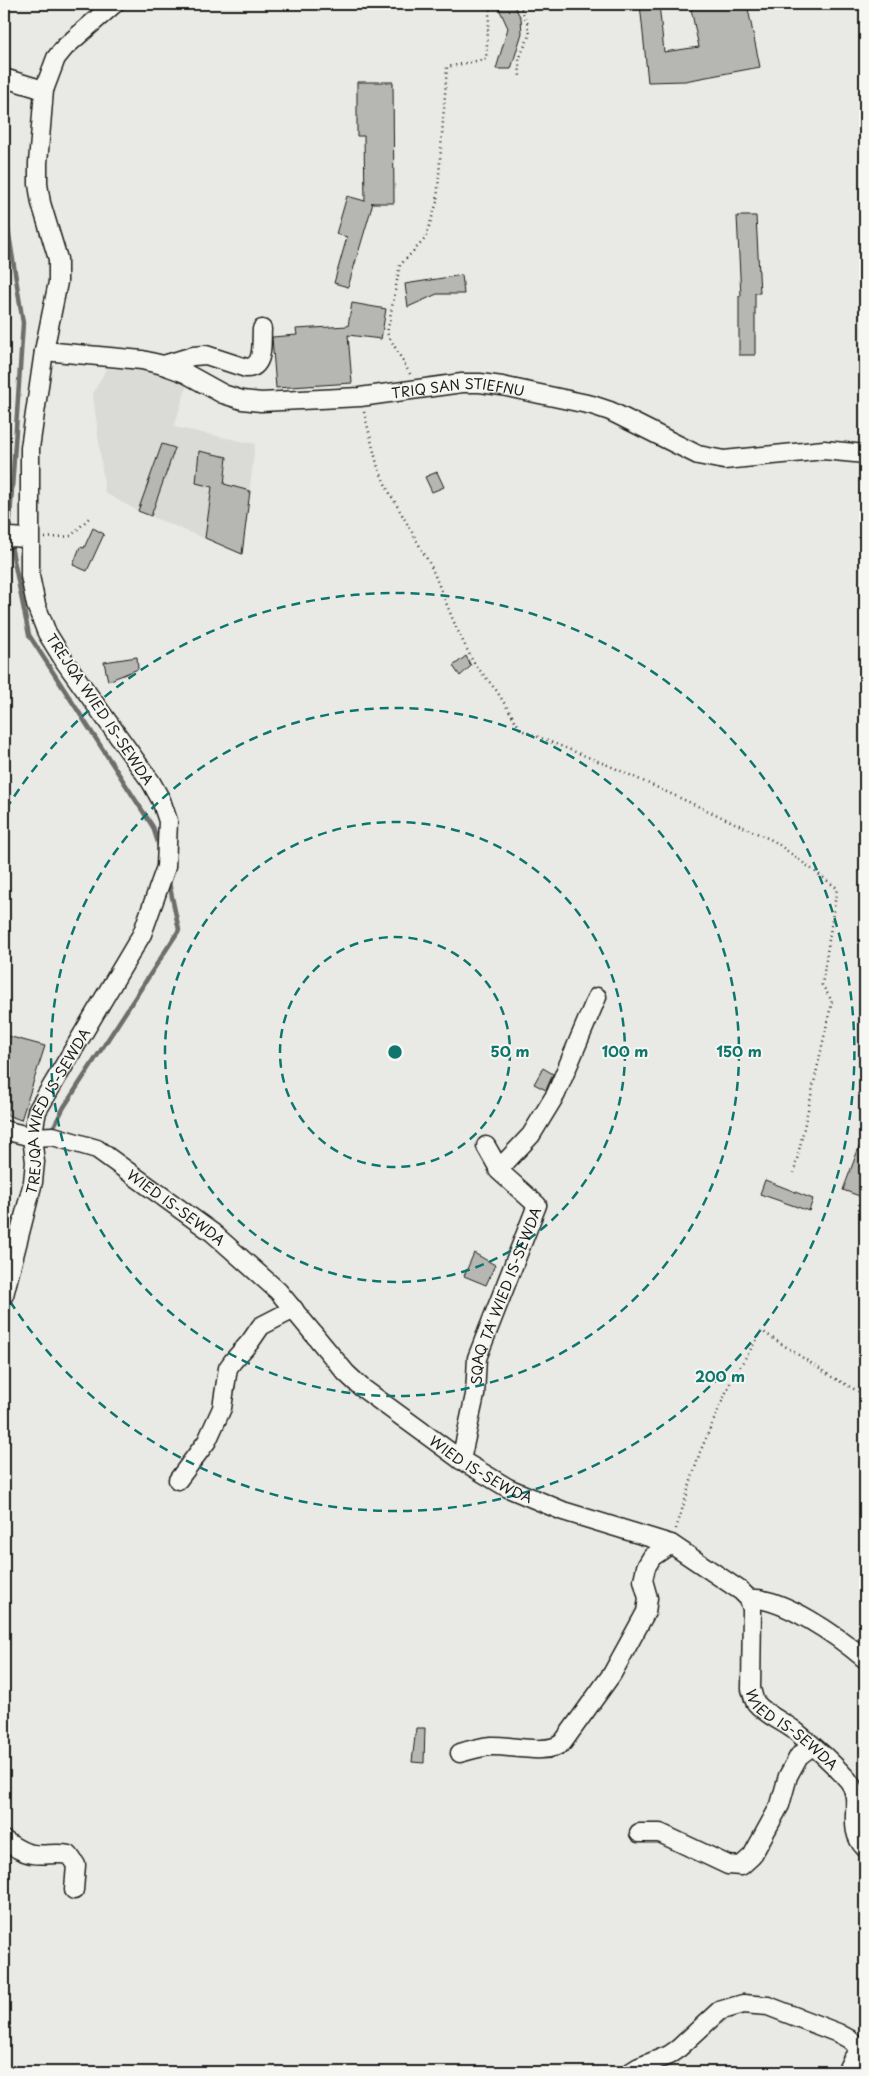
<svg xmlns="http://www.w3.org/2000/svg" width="869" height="2076" font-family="'Playpen Sans',sans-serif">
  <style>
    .built { fill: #dadad6 }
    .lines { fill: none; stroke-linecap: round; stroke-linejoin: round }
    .stream { stroke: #6d6d6c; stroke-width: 4.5 }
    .building { fill: #b6b6b3; stroke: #1c1c1c }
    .minor-casing { stroke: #1c1c1c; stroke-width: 21 }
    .path { stroke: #1c1c1c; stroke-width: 2.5; stroke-dasharray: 1 4; stroke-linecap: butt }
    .minor { stroke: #f6f6f2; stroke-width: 18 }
    .ring { fill: none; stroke: #0f766e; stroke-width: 2.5; stroke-dasharray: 9 6 }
    .labels { text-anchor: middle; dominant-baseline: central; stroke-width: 4; stroke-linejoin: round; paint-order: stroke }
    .street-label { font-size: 14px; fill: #1c1c1c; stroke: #f6f6f2 }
    .centre { fill: #0f766e; stroke: #f6f6f2; stroke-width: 2.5 }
    .ring-label { font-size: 15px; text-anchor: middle; font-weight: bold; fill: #0f766e; stroke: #f6f6f2; stroke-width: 4; stroke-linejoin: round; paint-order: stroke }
  </style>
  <rect width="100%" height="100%" fill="#e9e9e5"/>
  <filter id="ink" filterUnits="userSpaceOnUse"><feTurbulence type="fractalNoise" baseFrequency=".02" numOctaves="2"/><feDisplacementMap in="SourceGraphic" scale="10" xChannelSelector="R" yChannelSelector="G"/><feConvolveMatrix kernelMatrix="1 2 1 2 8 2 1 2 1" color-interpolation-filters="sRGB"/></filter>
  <g filter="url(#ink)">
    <path class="built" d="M 106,369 L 143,369 L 188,382 L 174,427 L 255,444 L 242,554 L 138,511 L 105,493 L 93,394 Z"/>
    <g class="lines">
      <g class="stream">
        <path d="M 4,203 L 23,323 L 9,534"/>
        <path d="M 10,541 L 29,635 L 153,827 L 160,849"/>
        <path d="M 51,1132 L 64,1107 L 179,930 L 168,878"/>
        <path d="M 4,1257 L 10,1239"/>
      </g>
    </g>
    <g class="building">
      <path d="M 497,4 L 513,4 L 521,18 L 522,33 L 511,69 L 496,69 L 508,28 Z"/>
      <path d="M 640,4 L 659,4 L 664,52 L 699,47 L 690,4 L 747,4 L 760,67 L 685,81 L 648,82 Z"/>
      <path d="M 357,82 L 393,82 L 394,203 L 371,203 L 373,203 L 348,287 L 334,283 L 347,237 L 336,234 L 347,196 L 365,201 L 364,136 L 357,136 Z"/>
      <path d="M 737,216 L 756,216 L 760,293 L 755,293 L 755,355 L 739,355 L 739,296 L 741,296 Z"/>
      <path d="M 462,275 L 464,294 L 437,294 L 408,307 L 405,284 Z"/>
      <path d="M 352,303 L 386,309 L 381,339 L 348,335 L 352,383 L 276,388 L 272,337 L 297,335 L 296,329 L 348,326 Z"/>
      <path d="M 162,444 L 175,448 L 151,516 L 138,511 Z"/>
      <path d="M 199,451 L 227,457 L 224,484 L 250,491 L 242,554 L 205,538 L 212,487 L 196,483 Z"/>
      <path d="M 437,472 L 444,487 L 432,492 L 425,477 Z"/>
      <path d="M 93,528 L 104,534 L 87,571 L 73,565 L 80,547 L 84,548 Z"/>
      <path d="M 466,656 L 471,666 L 460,676 L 453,666 Z"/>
      <path d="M 137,657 L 138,669 L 108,681 L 104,662 Z"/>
      <path d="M 4,1035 L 45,1046 L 21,1120 L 4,1114 Z"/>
      <path d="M 543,1068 L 553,1074 L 546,1090 L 534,1084 Z"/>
      <path d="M 864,1134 L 865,1134 L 865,1198 L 843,1190 Z"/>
      <path d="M 765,1180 L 813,1199 L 809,1211 L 760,1194 Z"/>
      <path d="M 474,1253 L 495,1265 L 486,1285 L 464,1276 Z"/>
      <path d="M 416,1728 L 425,1728 L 424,1763 L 412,1762 Z"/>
    </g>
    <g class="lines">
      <defs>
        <g id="minor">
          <path d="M 4,78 L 44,90"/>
          <path id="s1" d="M 44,351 L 142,360 L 163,365 L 185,373 L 223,394 L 242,400 L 261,402 L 360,397 L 462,383 L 480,383 L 502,386 L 592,405 L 610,411 L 698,455 L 724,460 L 824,450 L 865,454"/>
          <path d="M 163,365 L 193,356 L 206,355 L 246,368 C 265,368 261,343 262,329"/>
          <path d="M 4,540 L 9,537 L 29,538"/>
          <path id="s2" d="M 4,1130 L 32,1137 L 53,1136 L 97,1149 L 213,1233 L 278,1291 L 346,1373 L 361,1387 L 461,1460 L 508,1488 L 563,1511 L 671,1544 L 741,1591 L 749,1599 L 752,1609 L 751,1689 C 753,1694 753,1699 756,1703 C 766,1715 782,1721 794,1730 C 813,1745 832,1762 848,1780 C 865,1800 844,1827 865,1848"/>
          <path d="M 486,1146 L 499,1169"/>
          <path id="s3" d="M 4,1295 L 33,1182 L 35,1162 L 32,1137 L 37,1111 L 142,934 L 166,867 L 168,821 L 161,800 L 151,782 L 65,662 L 47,633 L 36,605 L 30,576 L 30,448 L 44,351 L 58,282 L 58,259 L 41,203 L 38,184 L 38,163 L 44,90 L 56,58 L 65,47 L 114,4"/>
          <path id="s4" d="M 461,1460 L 475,1395 L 477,1358 L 537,1205 L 498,1170 L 531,1135 L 556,1094 L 597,997"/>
          <path d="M 178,1480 L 207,1441 L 222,1408 L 228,1368 L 233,1361 L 250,1342 L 261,1326 L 294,1309"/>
          <path d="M 749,1599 C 782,1596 840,1638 865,1659"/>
          <path d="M 460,1753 C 470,1750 480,1747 491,1746 C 510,1745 549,1756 563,1742 L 612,1674 L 646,1612 L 648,1598 L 643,1580 L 646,1567 L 652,1557 L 671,1544"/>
          <path d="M 639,1833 L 660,1833 L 728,1865 L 741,1866 L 752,1856 L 780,1805 L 788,1776 L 799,1756 L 812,1746"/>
          <path d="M 4,1840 C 13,1846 22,1853 33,1854 C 45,1856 56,1852 69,1855 L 76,1865 L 74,1890"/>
          <path d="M 631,2072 L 639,2067 L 669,2055 L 679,2048 L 719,2011 L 743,2004 L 768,2006 L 838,2033 L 849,2039 L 865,2053"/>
          <path d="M 846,2072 L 852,2060 L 860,2049"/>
        </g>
      </defs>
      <use href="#minor" class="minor-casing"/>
      <g class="path">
        <path d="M 519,4 L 527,22 L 530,34 L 519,59 L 520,78"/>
        <path d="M 410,374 L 387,333 L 400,265 L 425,239 L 437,202 L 447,67 L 486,59 L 490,4"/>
        <path d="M 364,412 L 378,468 L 387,488 L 431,566 L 456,627 L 473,662 L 496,690 L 521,730 L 610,766 L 774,841 L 837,888 L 822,985 L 832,1001 L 794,1173"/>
        <path d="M 45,538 L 71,536 L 89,518"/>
        <path d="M 676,1529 L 700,1452 L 731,1381 L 762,1331 L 832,1377 L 865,1395"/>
      </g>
      <use href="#minor" class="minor"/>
    </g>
  </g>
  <g class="ring">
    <circle cx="395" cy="1052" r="115"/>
    <circle cx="395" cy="1052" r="230"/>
    <circle cx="395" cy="1052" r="344"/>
    <path d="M6 809A459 459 0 1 1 6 1295"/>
  </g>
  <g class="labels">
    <g class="street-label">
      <text stroke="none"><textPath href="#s1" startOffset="424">TRIQ SAN STIEFNU</textPath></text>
      <text transform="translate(100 709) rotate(56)">TREJQA WIED IS-SEWDA</text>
      <text stroke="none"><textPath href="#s3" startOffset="194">TREJQA WIED IS-SEWDA</textPath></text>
      <text stroke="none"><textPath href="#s2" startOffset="194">WIED IS-SEWDA</textPath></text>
      <text stroke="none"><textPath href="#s4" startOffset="171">SQAQ TA' WIED IS-SEWDA</textPath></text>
      <text stroke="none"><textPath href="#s2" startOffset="599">WIED IS-SEWDA</textPath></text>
      <text stroke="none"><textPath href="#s2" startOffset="1049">WIED IS-SEWDA</textPath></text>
    </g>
  </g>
  <circle cx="395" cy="1052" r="8" class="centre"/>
  <g class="ring-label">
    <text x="510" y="1057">50 m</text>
    <text x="625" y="1057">100 m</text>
    <text x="739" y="1057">150 m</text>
    <text x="720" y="1382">200 m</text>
  </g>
  <rect width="869" height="2076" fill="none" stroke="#f6f6f2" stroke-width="20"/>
  <rect x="10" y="10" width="849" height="2056" fill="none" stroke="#1c1c1c" stroke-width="2" filter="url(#ink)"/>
</svg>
